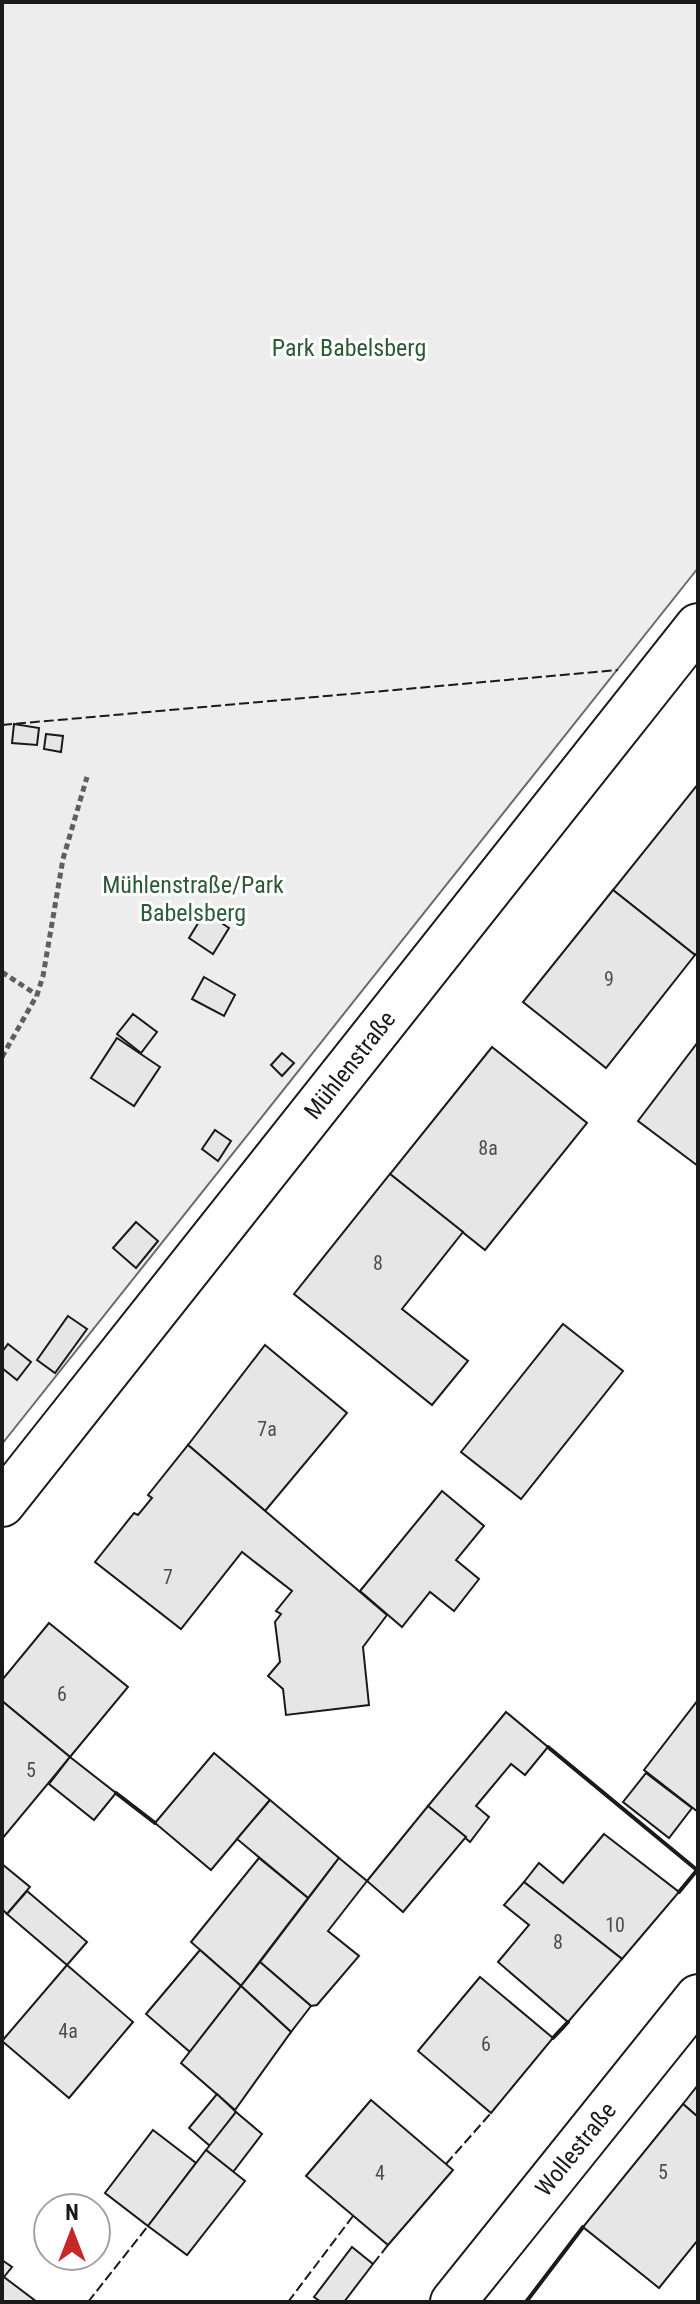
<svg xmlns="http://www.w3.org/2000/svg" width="700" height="2304" font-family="'Roboto Condensed',sans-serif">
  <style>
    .built { fill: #ededed; stroke: #6a6a6a; stroke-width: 2 }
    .building { fill: #e6e6e6; stroke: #1a1a1a; stroke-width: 2 }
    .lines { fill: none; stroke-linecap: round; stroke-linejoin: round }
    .minor-casing { stroke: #1a1a1a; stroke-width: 48 }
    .path { stroke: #5f5f5f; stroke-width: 5; stroke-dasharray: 6 4; stroke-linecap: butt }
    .minor { stroke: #fff; stroke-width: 44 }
    .fence { stroke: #1a1a1a; stroke-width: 2; stroke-dasharray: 10 4; stroke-linecap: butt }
    .wall { stroke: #1a1a1a; stroke-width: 4 }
    .labels { text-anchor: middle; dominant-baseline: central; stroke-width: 6; stroke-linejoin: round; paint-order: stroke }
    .number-label { font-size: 20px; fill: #4d4d4d }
    .park-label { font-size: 24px; fill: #2b5a34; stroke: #fff }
    .street-label { font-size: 24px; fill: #1a1a1a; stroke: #fff }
  </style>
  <rect width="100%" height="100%" fill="#fff"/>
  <path class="built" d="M 2,2 L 698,2 L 698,568 L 2,1444 Z"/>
  <g class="building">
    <path d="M 14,724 L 39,728 L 37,745 L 12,743 Z"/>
    <path d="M 46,734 L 63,736 L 61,752 L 44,749 Z"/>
    <path d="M 698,784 L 698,952 L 695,955 L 613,890 Z"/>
    <path d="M 613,890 L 695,955 L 606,1068 L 523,1002 Z"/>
    <path d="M 205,912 L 229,928 L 213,954 L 189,938 Z"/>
    <path d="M 204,977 L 235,995 L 224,1016 L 192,999 Z"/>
    <path d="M 133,1014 L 157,1032 L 141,1053 L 117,1034 Z"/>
    <path d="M 117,1038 L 160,1067 L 134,1106 L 91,1078 Z"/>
    <path d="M 698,1042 L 698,1166 L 638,1121 Z"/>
    <path d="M 492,1047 L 587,1123 L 485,1250 L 390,1174 Z"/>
    <path d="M 282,1053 L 294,1063 L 282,1076 L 271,1065 Z"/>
    <path d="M 215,1130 L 231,1141 L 218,1161 L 202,1149 Z"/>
    <path d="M 390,1174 L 463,1232 L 402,1309 L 468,1361 L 432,1405 L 294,1294 Z"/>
    <path d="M 136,1222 L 158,1241 L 136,1268 L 113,1248 Z"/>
    <path d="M 68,1316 L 87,1329 L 55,1373 L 37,1360 Z"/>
    <path d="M 563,1324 L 623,1371 L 521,1499 L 461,1452 Z"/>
    <path d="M 8,1344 L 31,1362 L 17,1380 L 2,1368 L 2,1352 Z"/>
    <path d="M 265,1345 L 347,1413 L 265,1511 L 188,1445 Z"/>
    <path d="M 188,1445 L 387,1615 L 363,1647 L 369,1705 L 286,1715 L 283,1689 L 268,1676 L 280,1662 L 275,1622 L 281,1614 L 276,1611 L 292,1591 L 242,1552 L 181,1629 L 95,1562 L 134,1513 L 138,1515 L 152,1498 L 148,1495 Z"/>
    <path d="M 442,1491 L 484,1526 L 456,1560 L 479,1579 L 454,1611 L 430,1592 L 402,1627 L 360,1591 Z"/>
    <path d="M 49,1623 L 128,1687 L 70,1757 L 2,1701 L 2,1680 Z"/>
    <path d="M 698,1700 L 698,1812 L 644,1770 Z"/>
    <path d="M 2,1701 L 70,1757 L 2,1839 Z"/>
    <path d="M 506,1712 L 548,1747 L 525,1775 L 511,1764 L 476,1806 L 489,1817 L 470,1842 L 428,1806 Z"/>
    <path d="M 214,1753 L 270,1800 L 211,1870 L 155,1823 Z"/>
    <path d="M 70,1757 L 116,1793 L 94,1820 L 49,1784 Z"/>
    <path d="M 646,1773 L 692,1808 L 669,1838 L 623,1802 Z"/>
    <path d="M 270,1800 L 339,1858 L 308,1898 L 237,1839 Z"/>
    <path d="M 428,1806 L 466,1837 L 403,1912 L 367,1881 Z"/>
    <path d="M 604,1834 L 679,1892 L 622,1959 L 524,1882 L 539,1863 L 563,1883 Z"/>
    <path d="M 259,1858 L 308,1898 L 241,1986 L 191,1942 Z"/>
    <path d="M 339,1858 L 367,1881 L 328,1931 L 359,1956 L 317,2005 L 311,2006 L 260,1962 Z"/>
    <path d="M 2,1864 L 30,1887 L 7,1914 L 2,1909 Z"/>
    <path d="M 524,1882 L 622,1959 L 568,2022 L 498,1962 L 529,1925 L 504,1905 Z"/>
    <path d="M 27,1891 L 87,1942 L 67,1965 L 7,1914 Z"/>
    <path d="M 200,1950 L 241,1986 L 190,2052 L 146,2014 Z"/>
    <path d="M 260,1962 L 311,2006 L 291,2032 L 241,1986 Z"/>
    <path d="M 67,1965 L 133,2022 L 69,2098 L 2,2041 Z"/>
    <path d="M 480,1977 L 553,2038 L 491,2113 L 418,2051 Z"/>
    <path d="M 241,1986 L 291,2032 L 235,2110 L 181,2063 Z"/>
    <path d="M 698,2085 L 698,2117 L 683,2104 Z"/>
    <path d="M 217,2094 L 236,2112 L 210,2146 L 189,2128 Z"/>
    <path d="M 371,2100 L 453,2170 L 388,2245 L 306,2176 Z"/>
    <path d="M 683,2104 L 698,2117 L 698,2240 L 659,2288 L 583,2227 Z"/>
    <path d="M 236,2112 L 262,2134 L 233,2172 L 206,2150 Z"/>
    <path d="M 153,2130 L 196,2163 L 148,2226 L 105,2193 Z"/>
    <path d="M 206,2150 L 245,2181 L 187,2255 L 148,2226 Z"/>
    <path d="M 352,2247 L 373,2264 L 344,2302 L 321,2302 L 314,2297 Z"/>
    <path d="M 2,2260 L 12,2267 L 4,2277 L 37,2302 L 2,2302 Z"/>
  </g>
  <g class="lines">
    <defs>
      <g id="minor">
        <path id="s1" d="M 2,1504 L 698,626"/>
        <path id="s2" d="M 453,2302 L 698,1997"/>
      </g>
    </defs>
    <use href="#minor" class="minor-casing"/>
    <g class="path">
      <path d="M 2,972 L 37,995"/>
      <path d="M 2,1057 L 37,995 L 43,976 L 63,859 L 87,777"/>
    </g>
    <use href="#minor" class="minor"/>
    <g class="fence">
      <path d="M 2,725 L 618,670"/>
      <path d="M 446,2164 L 491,2113"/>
      <path d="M 373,2264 L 388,2245"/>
      <path d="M 88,2302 L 148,2226"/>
      <path d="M 288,2302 L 353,2216"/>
    </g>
    <g class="wall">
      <path d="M 548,1747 L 697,1870"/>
      <path d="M 116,1793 L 155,1823"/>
      <path d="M 679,1892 L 698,1869"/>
      <path d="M 553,2038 L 568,2022"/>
      <path d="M 526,2302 L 583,2227"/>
    </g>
  </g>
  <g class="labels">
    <g class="number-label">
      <text x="609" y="979">9</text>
      <text x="488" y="1148">8a</text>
      <text x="378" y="1263">8</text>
      <text x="267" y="1429">7a</text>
      <text x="168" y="1577">7</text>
      <text x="62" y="1694">6</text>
      <text x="31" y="1770">5</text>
      <text x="615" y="1925">10</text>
      <text x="558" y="1942">8</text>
      <text x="68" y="2031">4a</text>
      <text x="486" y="2044">6</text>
      <text x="663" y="2172">5</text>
      <text x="380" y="2173">4</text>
    </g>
    <g class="park-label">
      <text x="349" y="348">Park Babelsberg</text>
      <text x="193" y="885">Mühlenstraße/Park<tspan x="193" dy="28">Babelsberg</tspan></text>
    </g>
    <g class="street-label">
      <text stroke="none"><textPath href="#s1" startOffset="560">Mühlenstraße</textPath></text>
      <text stroke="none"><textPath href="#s2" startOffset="196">Wollestraße</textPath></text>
    </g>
  </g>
  <rect width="700" height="2304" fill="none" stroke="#1a1a1a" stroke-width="8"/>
  <g transform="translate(72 2232)"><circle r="38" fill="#ffffff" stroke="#a3a3a3" stroke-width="2"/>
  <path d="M0-6L14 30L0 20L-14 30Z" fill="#c62828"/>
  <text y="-12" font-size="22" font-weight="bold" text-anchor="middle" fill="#1a1a1a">N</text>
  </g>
</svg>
